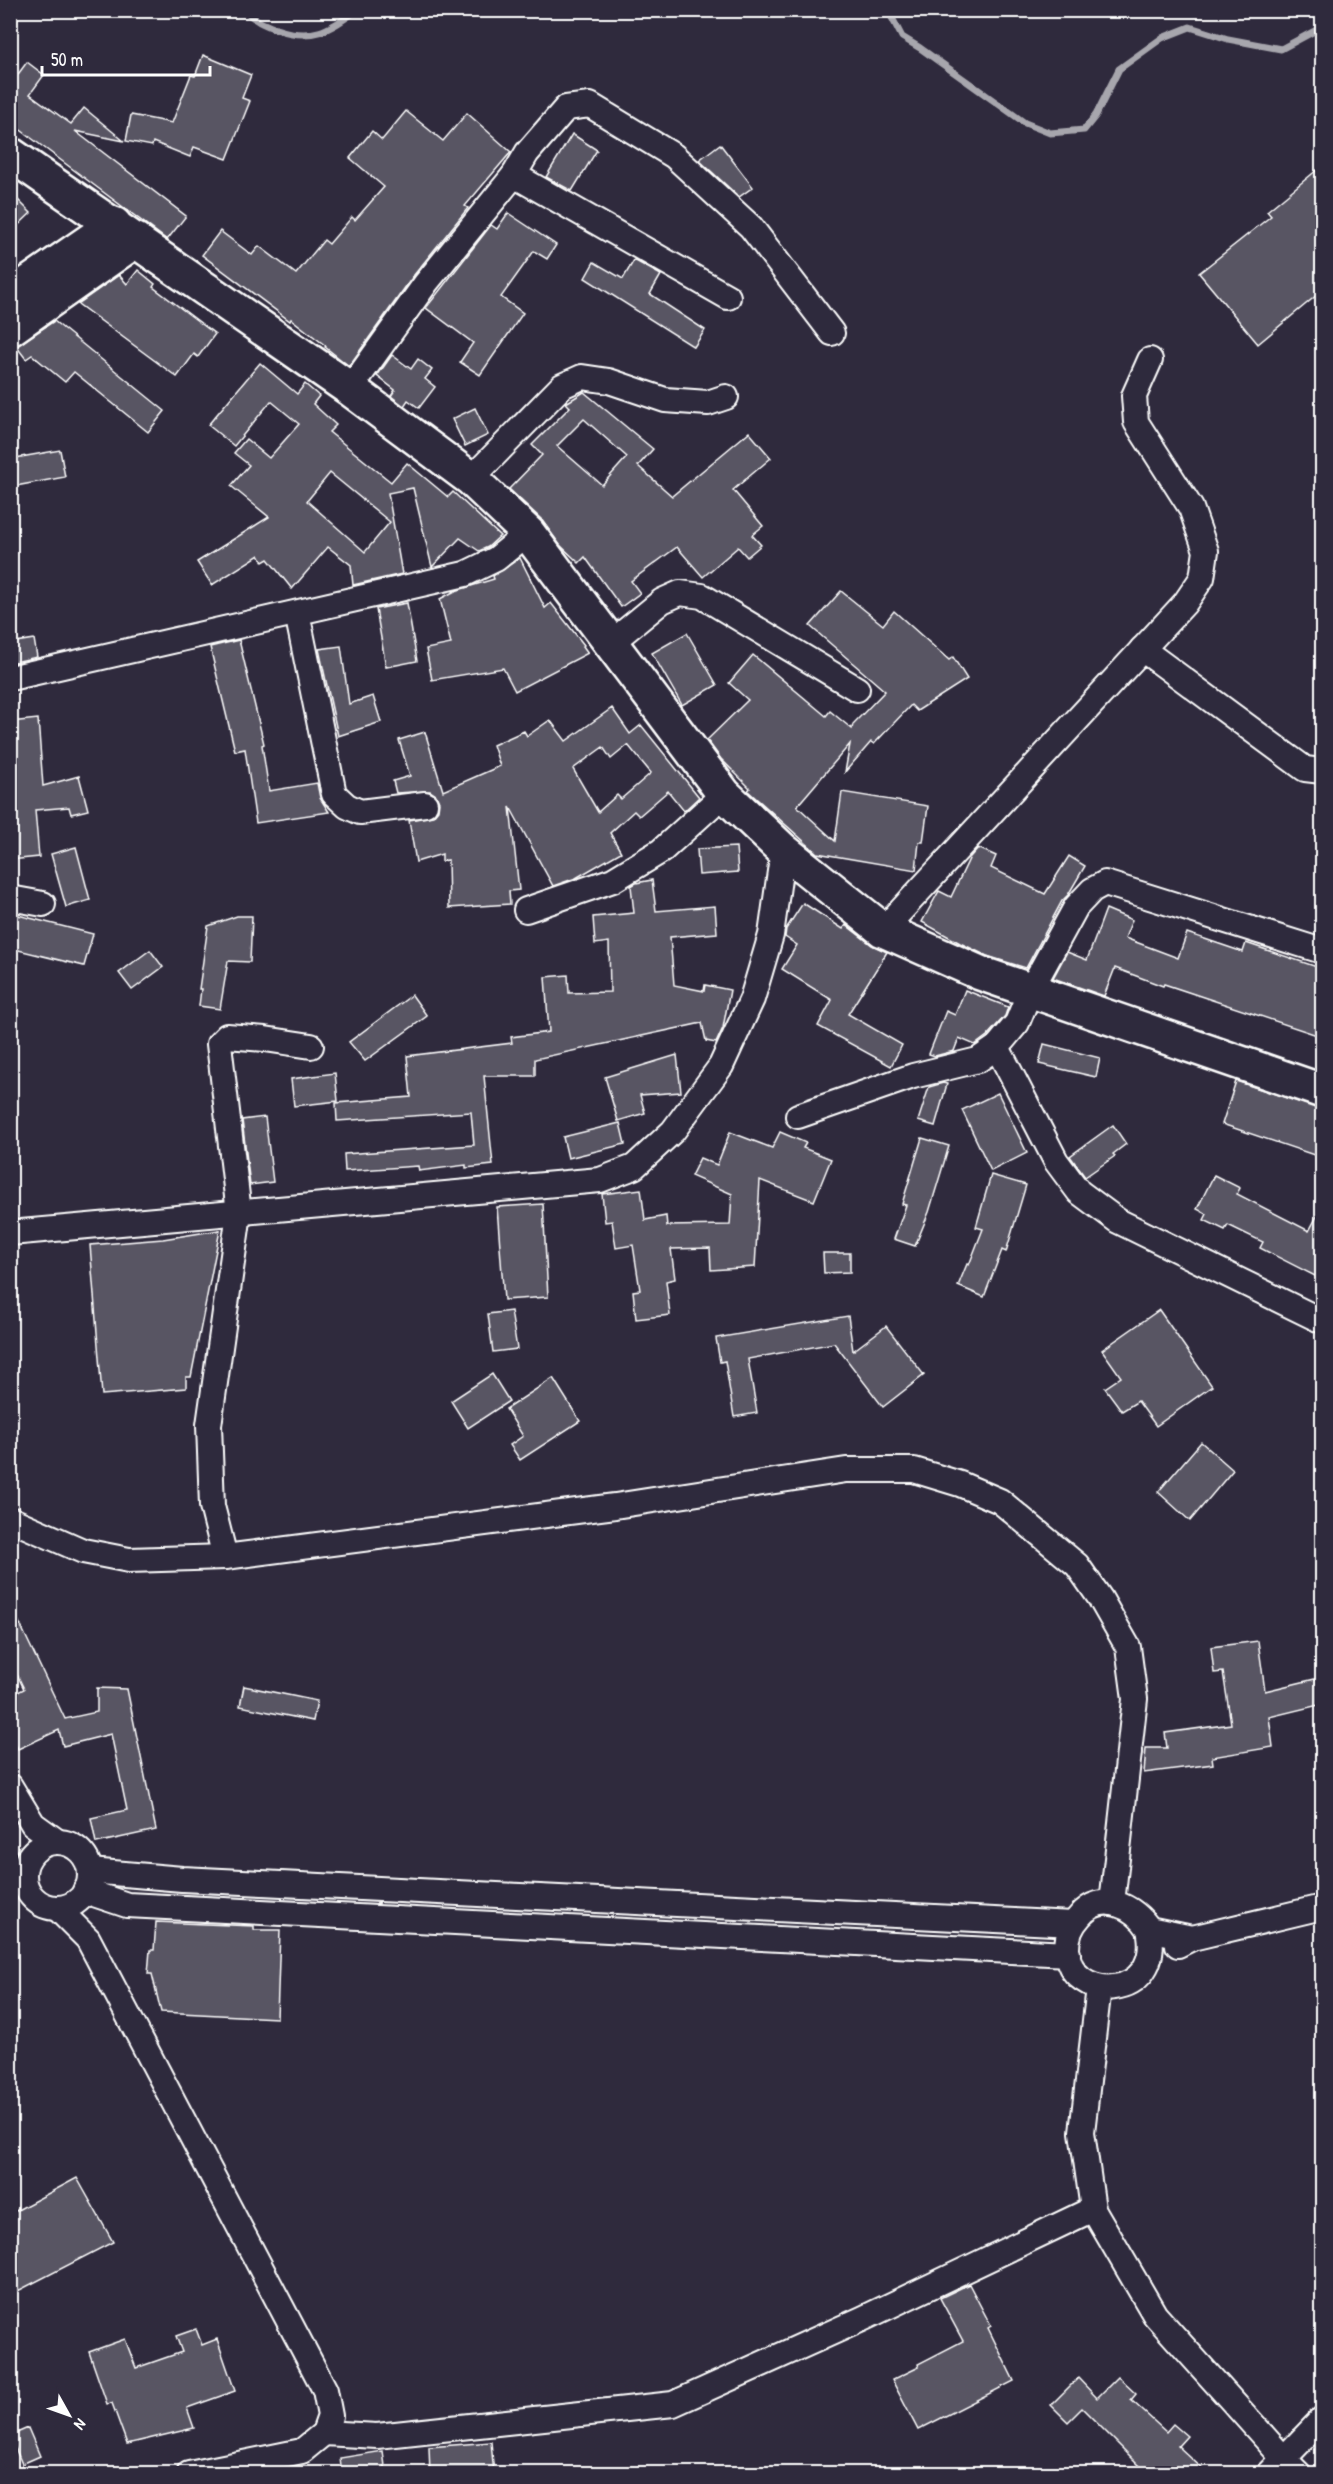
<svg xmlns="http://www.w3.org/2000/svg" width="1333" height="2484" font-family="'Patrick Hand',sans-serif">
  <style>
    .lines { fill: none; stroke-linecap: round; stroke-linejoin: round }
    .stream { stroke: #a7a6ad; stroke-width: 7 }
    .building { fill: #595564; stroke: #fff; stroke-width: 1.5; fill-rule: evenodd }
    .street-casing { stroke: #fff; stroke-width: 28 }
    .secondary-casing { stroke: #fff; stroke-width: 38 }
    .street { stroke: #2f2a3d; stroke-width: 24 }
    .secondary { stroke: #2f2a3d; stroke-width: 33 }
  </style>
  <rect width="100%" height="100%" fill="#2f2a3d"/>
  <filter id="ink" filterUnits="userSpaceOnUse"><feTurbulence type="fractalNoise" baseFrequency=".0167" numOctaves="2"/><feDisplacementMap in="SourceGraphic" scale="12" xChannelSelector="R" yChannelSelector="G"/><feConvolveMatrix kernelMatrix="1 2 1 2 8 2 1 2 1" color-interpolation-filters="sRGB"/></filter>
  <g filter="url(#ink)">
    <g class="lines">
      <g class="stream">
        <path d="M 245,10 C 255,21 263,24 276,29 C 312,41 328,31 357,10"/>
        <path d="M 888,10 L 902,37 L 920,48 L 1025,123 L 1050,133 L 1084,130 L 1096,115 L 1119,69 L 1162,38 L 1190,27 L 1228,39 L 1281,49 L 1322,27"/>
      </g>
    </g>
    <g class="building">
      <path d="M 203,55 L 251,75 L 242,98 L 250,101 L 227,159 L 194,147 L 190,157 L 153,142 L 152,146 L 126,141 L 131,115 L 172,123 L 191,75 L 195,76 Z"/>
      <path d="M 27,62 L 44,75 L 30,94 L 71,124 L 84,108 L 124,141 L 75,131 L 186,216 L 167,240 L 10,122 L 10,80 L 13,81 Z"/>
      <path d="M 406,111 L 443,141 L 467,113 L 511,152 L 465,206 L 468,208 L 414,275 L 349,366 L 325,347 L 326,346 L 291,319 L 290,321 L 202,255 L 220,231 L 252,255 L 259,246 L 296,274 L 324,240 L 329,244 L 352,217 L 355,220 L 384,187 L 350,158 L 372,131 L 382,140 Z"/>
      <path d="M 572,134 L 597,150 L 572,191 L 546,177 Z"/>
      <path d="M 720,144 L 753,187 L 739,197 L 699,160 Z"/>
      <path d="M 1323,165 L 1323,290 L 1258,344 L 1199,273 L 1271,216 L 1267,211 Z"/>
      <path d="M 10,192 L 31,213 L 10,233 Z"/>
      <path d="M 508,213 L 556,245 L 547,259 L 534,251 L 501,297 L 523,313 L 480,375 L 460,362 L 473,343 L 426,308 L 491,225 L 497,229 Z"/>
      <path d="M 634,260 L 661,275 L 650,294 L 705,330 L 694,347 L 585,278 L 594,262 L 623,279 Z"/>
      <path d="M 138,270 L 155,284 L 153,287 L 215,334 L 198,357 L 194,354 L 177,377 L 78,304 L 119,275 L 127,284 Z"/>
      <path d="M 54,321 L 165,411 L 148,432 L 74,372 L 65,382 L 32,355 L 26,359 L 16,346 Z"/>
      <path d="M 392,355 L 411,369 L 418,359 L 432,370 L 425,379 L 435,387 L 419,408 L 408,400 L 404,406 L 391,396 L 395,390 L 377,376 Z"/>
      <path d="M 260,363 L 297,394 L 305,384 L 319,396 L 313,404 L 336,425 L 329,432 L 391,482 L 407,463 L 448,497 L 453,492 L 500,536 L 488,547 L 479,551 L 460,538 L 432,567 L 413,488 L 388,493 L 402,574 L 353,585 L 351,565 L 328,547 L 292,589 L 268,559 L 263,562 L 259,555 L 212,585 L 197,562 L 269,517 L 231,486 L 249,465 L 234,453 L 246,439 L 269,458 L 299,424 L 271,401 L 234,446 L 208,425 ZM 330,473 L 390,522 L 365,552 L 307,501 Z"/>
      <path d="M 584,392 L 653,449 L 638,466 L 672,496 L 749,432 L 771,458 L 733,490 L 763,526 L 752,535 L 761,545 L 747,557 L 738,547 L 703,577 L 677,547 L 631,581 L 640,593 L 621,607 L 585,557 L 579,563 L 560,545 L 541,519 L 509,489 L 542,455 L 532,445 L 570,407 L 566,403 ZM 584,419 L 627,457 L 602,485 L 557,446 Z"/>
      <path d="M 475,408 L 488,435 L 465,446 L 452,419 Z"/>
      <path d="M 60,450 L 65,477 L 10,487 L 10,459 Z"/>
      <path d="M 520,558 L 545,608 L 551,603 L 584,645 L 583,646 L 588,653 L 515,691 L 503,668 L 432,680 L 426,649 L 451,644 L 440,599 L 455,591 L 494,579 L 493,576 Z"/>
      <path d="M 841,591 L 883,625 L 894,611 L 949,660 L 953,657 L 967,679 L 917,711 L 911,705 L 874,744 L 871,742 L 845,772 L 850,744 L 797,806 L 835,841 L 842,792 L 928,806 L 923,842 L 919,842 L 916,870 L 817,853 L 748,791 L 750,788 L 721,759 L 707,740 L 748,700 L 729,683 L 753,655 L 826,716 L 830,711 L 852,729 L 853,724 L 885,691 L 810,626 Z"/>
      <path d="M 407,603 L 417,661 L 386,667 L 376,609 Z"/>
      <path d="M 687,633 L 717,685 L 682,705 L 652,653 Z"/>
      <path d="M 34,639 L 37,657 L 10,663 L 10,643 Z"/>
      <path d="M 239,640 L 264,744 L 262,745 L 269,791 L 317,783 L 320,798 L 329,812 L 256,823 L 245,749 L 235,751 L 210,647 Z"/>
      <path d="M 341,646 L 349,704 L 373,696 L 381,722 L 338,736 L 319,649 Z"/>
      <path d="M 612,708 L 630,734 L 641,725 L 699,797 L 684,811 L 668,791 L 639,816 L 634,811 L 610,833 L 621,852 L 576,878 L 553,886 L 510,807 L 519,890 L 509,891 L 510,904 L 449,908 L 448,860 L 442,861 L 442,854 L 416,862 L 409,820 L 433,816 L 438,810 L 439,802 L 436,795 L 430,791 L 396,793 L 393,781 L 410,776 L 399,740 L 425,732 L 443,791 L 500,766 L 493,745 L 524,731 L 527,736 L 550,720 L 566,741 ZM 628,745 L 651,773 L 621,799 L 617,795 L 598,812 L 573,769 L 603,747 L 611,759 Z"/>
      <path d="M 38,719 L 43,786 L 79,776 L 88,810 L 71,814 L 69,807 L 35,810 L 39,857 L 10,860 L 10,722 Z"/>
      <path d="M 76,847 L 90,900 L 66,907 L 51,854 Z"/>
      <path d="M 736,847 L 738,872 L 699,875 L 697,849 Z"/>
      <path d="M 978,848 L 996,856 L 991,868 L 1045,894 L 1069,856 L 1085,866 L 1068,895 L 1062,901 L 1026,968 L 987,956 L 960,943 L 922,922 L 939,891 L 951,897 L 970,857 Z"/>
      <path d="M 652,880 L 656,911 L 715,906 L 717,933 L 670,937 L 674,985 L 704,991 L 705,985 L 730,990 L 723,1028 L 716,1043 L 706,1041 L 702,1023 L 535,1059 L 535,1076 L 484,1076 L 493,1165 L 466,1168 L 466,1165 L 419,1171 L 418,1166 L 345,1171 L 344,1154 L 474,1145 L 471,1112 L 337,1121 L 336,1103 L 411,1097 L 407,1056 L 512,1043 L 511,1037 L 549,1032 L 545,977 L 568,975 L 569,993 L 610,992 L 609,942 L 595,944 L 593,917 L 634,913 L 631,886 L 636,883 Z"/>
      <path d="M 803,903 L 843,929 L 846,925 L 872,945 L 887,952 L 848,1014 L 902,1045 L 891,1066 L 818,1026 L 832,1000 L 782,969 L 797,945 L 785,937 L 786,929 Z"/>
      <path d="M 1106,909 L 1132,920 L 1125,938 L 1178,958 L 1187,933 L 1243,952 L 1246,943 L 1323,969 L 1323,1037 L 1164,984 L 1163,986 L 1115,968 L 1104,996 L 1053,978 L 1067,952 L 1087,960 Z"/>
      <path d="M 10,913 L 93,934 L 84,966 L 10,948 Z"/>
      <path d="M 237,916 L 252,916 L 250,962 L 228,961 L 220,1009 L 199,1006 L 201,989 L 199,989 L 208,926 Z"/>
      <path d="M 150,950 L 163,967 L 132,990 L 119,973 Z"/>
      <path d="M 965,990 L 1008,1007 L 1005,1016 L 987,1036 L 975,1045 L 959,1038 L 954,1051 L 935,1056 L 929,1054 L 946,1011 L 955,1015 Z"/>
      <path d="M 412,995 L 427,1016 L 365,1061 L 349,1042 Z"/>
      <path d="M 1044,1044 L 1100,1058 L 1096,1077 L 1039,1064 Z"/>
      <path d="M 677,1055 L 681,1092 L 640,1095 L 645,1113 L 618,1121 L 605,1077 Z"/>
      <path d="M 335,1073 L 338,1101 L 294,1106 L 291,1079 Z"/>
      <path d="M 1236,1081 L 1323,1110 L 1323,1158 L 1222,1124 Z"/>
      <path d="M 943,1083 L 947,1084 L 935,1126 L 918,1121 L 929,1087 Z"/>
      <path d="M 998,1093 L 1027,1153 L 991,1171 L 962,1110 Z"/>
      <path d="M 265,1117 L 273,1182 L 250,1185 L 242,1120 Z"/>
      <path d="M 620,1123 L 625,1144 L 568,1158 L 563,1137 Z"/>
      <path d="M 1113,1125 L 1126,1144 L 1113,1154 L 1115,1156 L 1085,1177 L 1070,1156 Z"/>
      <path d="M 730,1132 L 772,1148 L 780,1132 L 806,1143 L 803,1148 L 831,1159 L 814,1201 L 760,1180 L 755,1267 L 711,1270 L 710,1248 L 671,1249 L 675,1279 L 666,1281 L 670,1315 L 636,1319 L 633,1291 L 640,1290 L 633,1245 L 616,1248 L 612,1221 L 605,1222 L 602,1194 L 641,1189 L 645,1220 L 666,1216 L 667,1226 L 730,1225 L 732,1194 L 691,1176 L 700,1158 L 717,1165 Z"/>
      <path d="M 922,1138 L 949,1146 L 929,1212 L 915,1246 L 894,1239 L 906,1205 L 902,1204 Z"/>
      <path d="M 991,1175 L 1026,1185 L 1006,1252 L 1002,1250 L 984,1297 L 958,1286 L 967,1264 L 969,1265 L 983,1229 L 976,1227 Z"/>
      <path d="M 1214,1175 L 1240,1188 L 1237,1194 L 1309,1231 L 1323,1205 L 1323,1280 L 1260,1248 L 1263,1242 L 1228,1225 L 1225,1230 L 1204,1220 L 1207,1214 L 1197,1209 Z"/>
      <path d="M 543,1204 L 548,1297 L 504,1300 L 497,1207 Z"/>
      <path d="M 220,1230 L 191,1377 L 186,1377 L 186,1388 L 102,1395 L 90,1245 L 163,1239 Z"/>
      <path d="M 823,1253 L 850,1253 L 850,1272 L 824,1273 Z"/>
      <path d="M 1159,1310 L 1212,1386 L 1156,1426 L 1138,1401 L 1122,1411 L 1105,1388 L 1121,1377 L 1102,1350 Z"/>
      <path d="M 511,1311 L 517,1349 L 493,1352 L 488,1314 Z"/>
      <path d="M 848,1316 L 853,1351 L 886,1326 L 924,1375 L 883,1407 L 834,1343 L 748,1359 L 757,1413 L 734,1417 L 725,1361 L 720,1362 L 716,1338 Z"/>
      <path d="M 492,1374 L 509,1401 L 468,1428 L 451,1401 Z"/>
      <path d="M 553,1378 L 580,1421 L 520,1460 L 510,1445 L 523,1436 L 506,1409 Z"/>
      <path d="M 1201,1442 L 1233,1470 L 1190,1521 L 1158,1492 Z"/>
      <path d="M 10,1603 L 65,1719 L 97,1712 L 97,1688 L 127,1689 L 156,1830 L 96,1843 L 91,1818 L 127,1810 L 111,1734 L 63,1746 L 59,1730 L 18,1749 L 10,1732 L 10,1696 L 24,1689 L 10,1660 Z"/>
      <path d="M 1258,1641 L 1265,1691 L 1323,1677 L 1323,1704 L 1269,1717 L 1273,1747 L 1212,1757 L 1213,1764 L 1144,1773 L 1146,1748 L 1167,1748 L 1165,1733 L 1231,1724 L 1223,1672 L 1214,1673 L 1211,1647 Z"/>
      <path d="M 244,1686 L 317,1701 L 313,1721 L 240,1706 Z"/>
      <path d="M 156,1922 L 254,1926 L 254,1930 L 280,1930 L 277,2018 L 161,2012 L 152,1974 L 148,1974 L 150,1950 L 154,1950 Z"/>
      <path d="M 77,2178 L 113,2242 L 10,2295 L 10,2214 Z"/>
      <path d="M 969,2284 L 991,2326 L 988,2328 L 1014,2381 L 918,2430 L 892,2380 L 919,2367 L 918,2364 L 963,2341 L 940,2298 Z"/>
      <path d="M 196,2329 L 202,2345 L 217,2339 L 235,2391 L 187,2408 L 194,2428 L 127,2444 L 112,2403 L 107,2404 L 89,2352 L 125,2339 L 136,2368 L 182,2352 L 176,2336 Z"/>
      <path d="M 1118,2377 L 1136,2394 L 1131,2400 L 1166,2432 L 1173,2424 L 1187,2436 L 1178,2446 L 1208,2474 L 1148,2474 L 1082,2408 L 1068,2422 L 1051,2405 L 1078,2378 L 1097,2398 Z"/>
      <path d="M 28,2428 L 40,2456 L 22,2464 L 10,2436 Z"/>
      <path d="M 491,2442 L 494,2474 L 430,2474 L 429,2447 Z"/>
      <path d="M 383,2451 L 386,2474 L 342,2474 L 340,2458 Z"/>
    </g>
    <g class="lines">
      <defs>
        <g id="street">
          <path d="M 514,175 L 728,297"/>
          <path d="M 350,389 L 426,283 L 514,175 L 527,153 L 566,108 L 590,105 L 674,156 L 751,227 L 832,333"/>
          <path d="M 471,479 L 562,386 L 582,377 L 609,381 L 665,400 L 708,403 L 726,397"/>
          <path d="M 297,613 L 334,794 L 347,806 L 360,812 L 425,804"/>
          <path d="M 612,642 L 662,601 L 680,593 L 702,596 L 857,689"/>
          <path d="M 1142,649 L 1305,769 L 1322,771"/>
          <path d="M 10,678 L 465,574 L 496,559 L 528,533"/>
          <path d="M 10,898 L 43,904"/>
          <path d="M 526,910 L 613,880 L 661,851 L 724,794"/>
          <path d="M 883,930 L 1185,603 L 1202,578 L 1206,551 L 1191,508 L 1136,422 L 1134,396 L 1150,360"/>
          <path d="M 311,1046 L 265,1039 L 227,1036 L 219,1044 L 239,1213 L 209,1425 L 212,1506 L 225,1557 L 615,1506 L 846,1470 L 914,1470 L 960,1484 L 1000,1501 L 1077,1565 L 1100,1598 L 1128,1647 L 1135,1699 L 1112,1903"/>
          <path d="M 997,1047 L 1056,1161 L 1079,1192 L 1118,1221 L 1322,1321"/>
          <path d="M 798,1116 L 913,1076 L 978,1060 L 997,1047 L 1017,1023 L 1030,991 L 1076,907 L 1092,890 L 1105,883 L 1322,951"/>
          <path d="M 10,1233 L 600,1180 L 634,1167 L 673,1131 L 721,1066 L 752,999 L 771,935 L 783,850"/>
          <path d="M 10,1519 L 83,1551 L 129,1560 L 225,1557"/>
          <path d="M 10,1786 L 33,1824 L 58,1842"/>
          <circle cx="57" cy="1875" r="33"/>
          <path d="M 90,1871 L 182,1879 L 1073,1924"/>
          <path d="M 85,1891 L 127,1905 L 1068,1954"/>
          <path d="M 57,1908 L 88,1939 L 325,2390 L 330,2416 L 324,2433 L 302,2451 L 189,2474"/>
          <path d="M 1149,1929 C 1165,2002 1068,2004 1067,1949 C 1067,1935 1071,1926 1080,1916 C 1102,1890 1134,1906 1149,1929 L 1192,1938"/>
          <path d="M 1178,1945 L 1192,1938 L 1322,1907"/>
          <path d="M 1099,1987 L 1082,2132 L 1093,2209 L 1155,2315 L 1284,2459 L 1299,2474"/>
          <path d="M 324,2433 L 377,2436 L 673,2404 L 862,2319 L 1093,2209"/>
          <path d="M 1269,2474 L 1322,2419"/>
        </g>
        <g id="secondary">
          <path d="M 10,154 L 350,389 L 471,479 L 528,533 L 724,794 L 783,850 L 883,930 L 980,973 L 1322,1091"/>
          <path d="M 10,296 L 114,224"/>
          <path d="M 10,329 L 136,240"/>
        </g>
      </defs>
      <use href="#street" class="street-casing"/>
      <use href="#secondary" class="secondary-casing"/>
      <use href="#street" class="street"/>
      <use href="#secondary" class="secondary"/>
    </g>
  </g>
  <rect width="1333" height="2484" fill="none" stroke="#2f2a3d" stroke-width="36"/>
  <rect x="18" y="18" width="1297" height="2448" fill="none" stroke="#fff" stroke-width="2" filter="url(#ink)"/>
  <g transform="translate(69 2415) rotate(130)" stroke="#2f2a3d" stroke-width="4.5" paint-order="stroke">
  <path d="M0-4.5L10 22L0 15L-10 22Z" fill="#ffffff"/>
  <text y="-9" font-size="16" font-weight="bold" text-anchor="middle" fill="#ffffff">N</text>
  </g>
  <path d="M42 66v9h168v-9" fill="none" stroke="#ffffff" stroke-width="3"/>
  <text x="51" y="66" font-size="18" fill="#ffffff" stroke="#2f2a3d" stroke-width="4.5" paint-order="stroke">50 m</text>
</svg>
